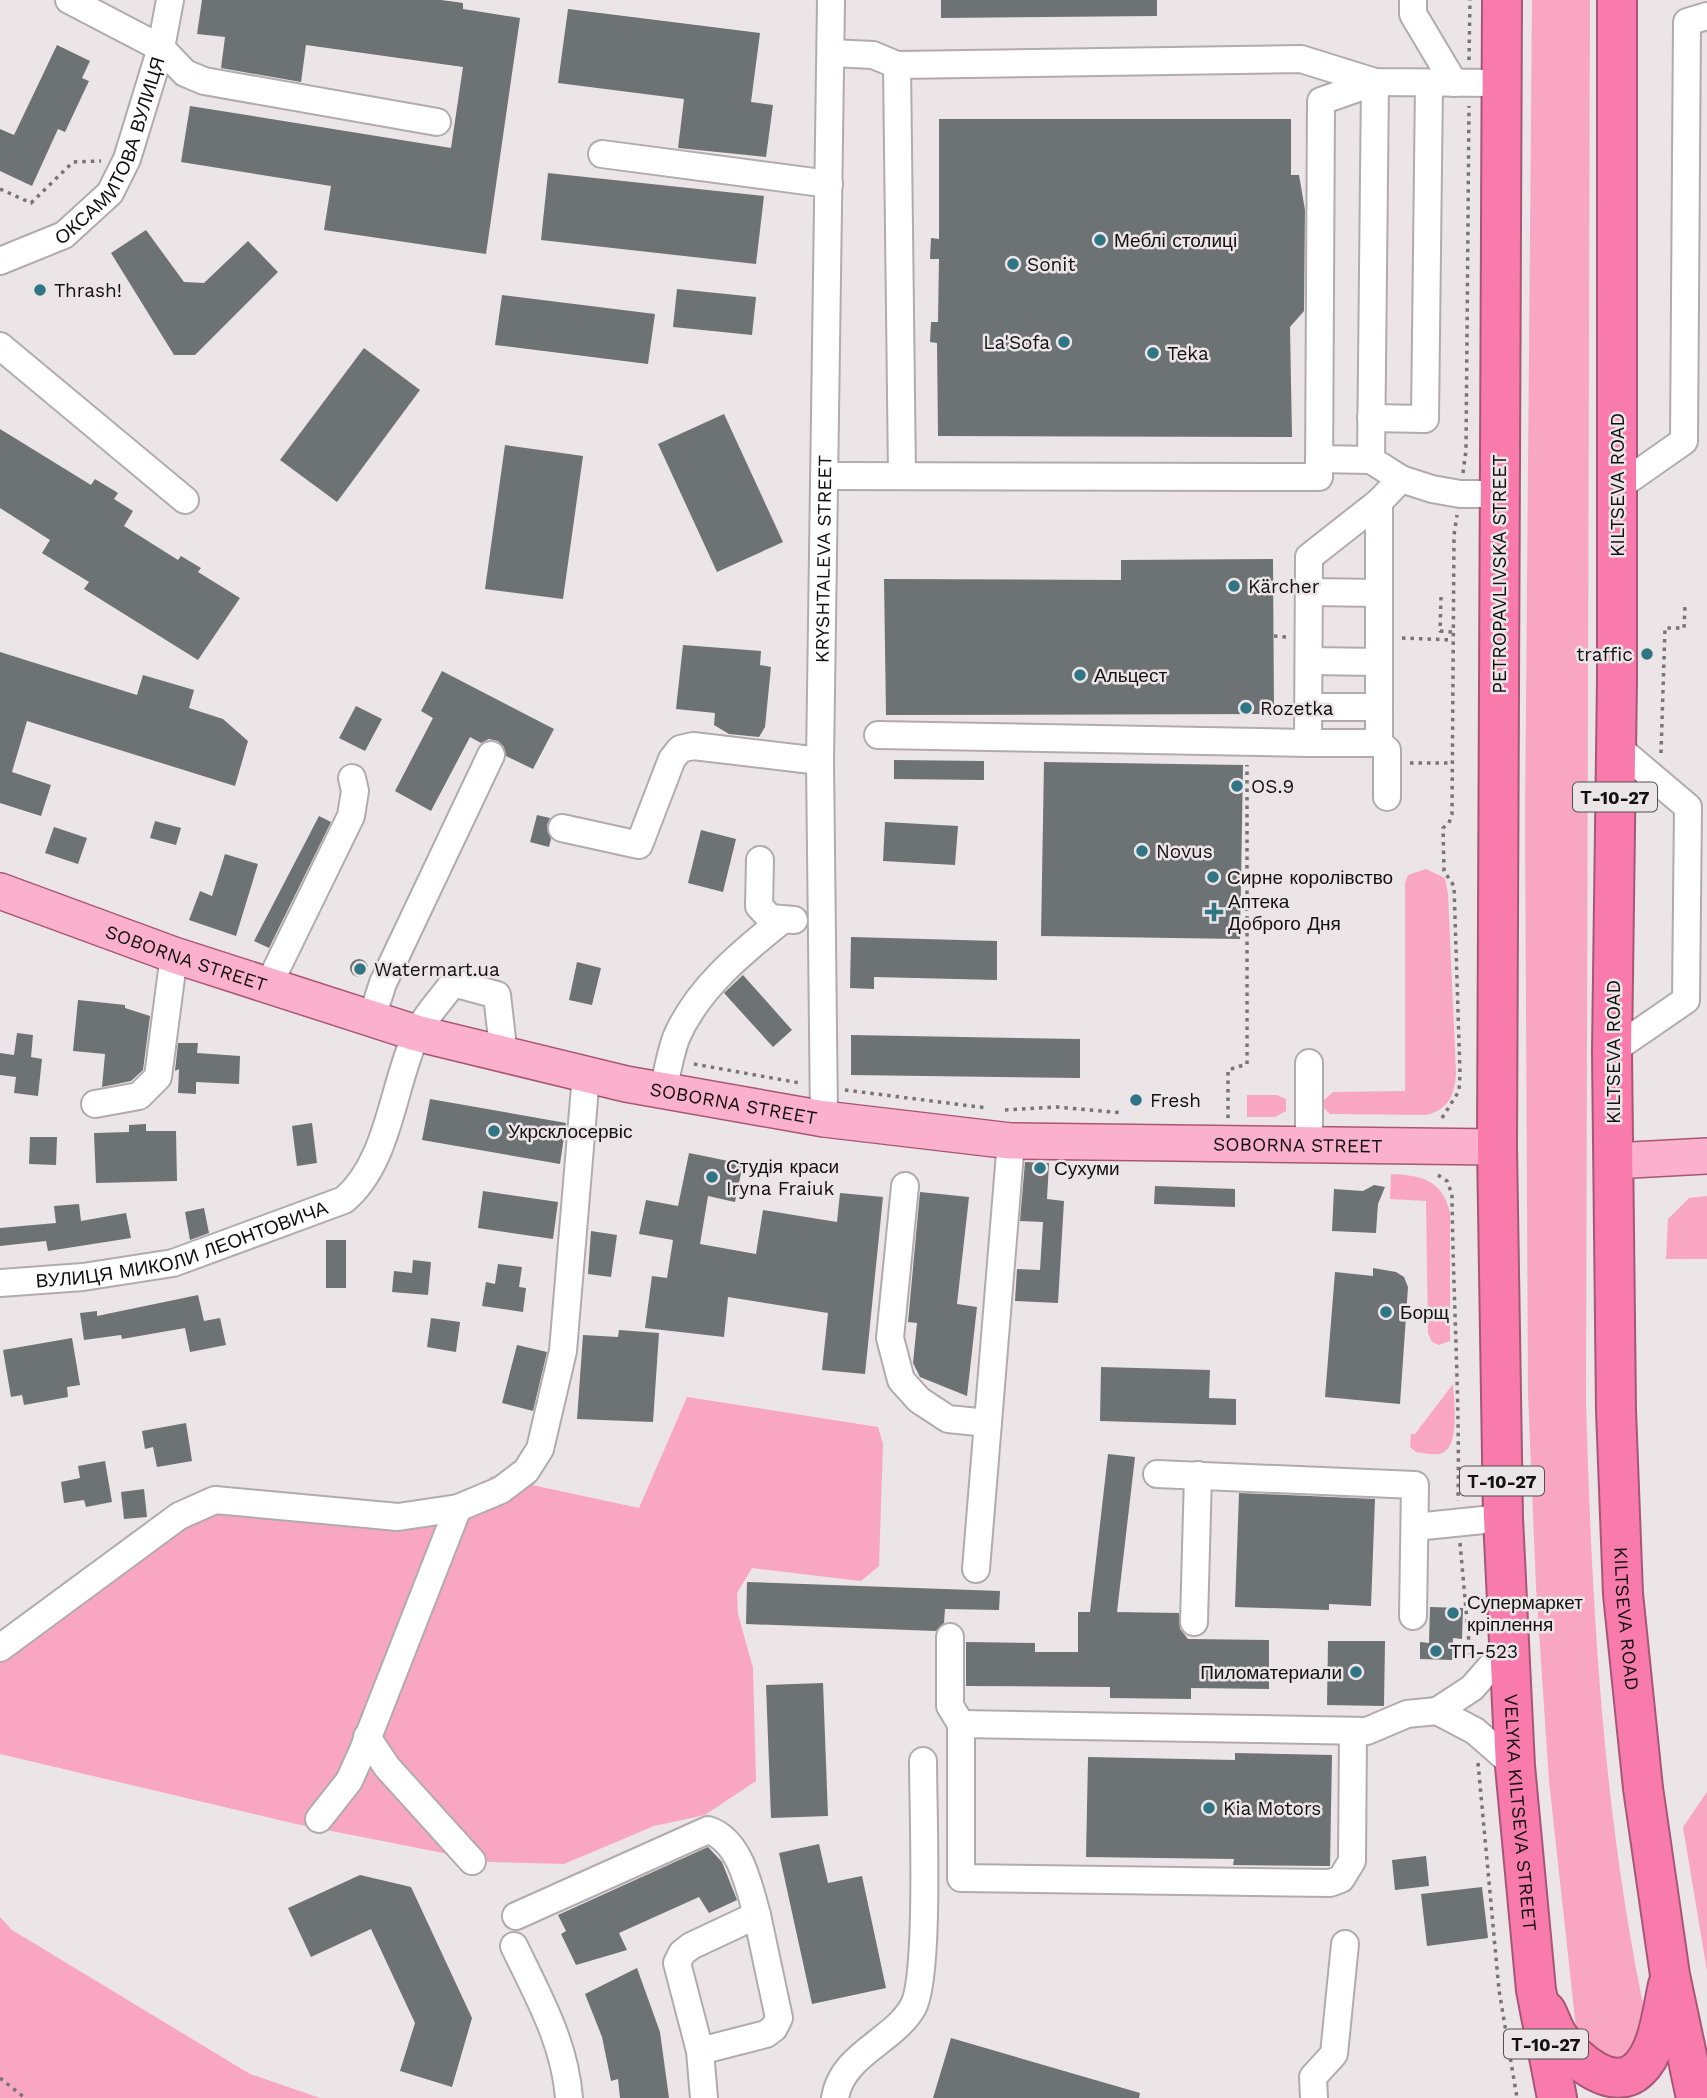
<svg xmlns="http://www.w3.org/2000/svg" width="1707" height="2098" font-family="'Work Sans',sans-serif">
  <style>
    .green { fill: #f9a6c3 }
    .building { fill: #6d7274 }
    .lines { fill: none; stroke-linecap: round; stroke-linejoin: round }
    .minor-casing { stroke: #b1abad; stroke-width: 30 }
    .major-casing { stroke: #a85676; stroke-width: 38 }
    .highway-casing { stroke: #a85676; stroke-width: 42 }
    .path { stroke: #787476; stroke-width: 3.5; stroke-dasharray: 3.5 5; stroke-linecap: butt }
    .minor { stroke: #fff; stroke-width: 26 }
    .major { stroke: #fbb0cd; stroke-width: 35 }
    .highway { stroke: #f87bac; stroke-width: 38 }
    .poi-dot { fill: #307584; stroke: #ebe5e7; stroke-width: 2.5 }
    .labels { text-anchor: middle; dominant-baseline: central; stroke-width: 5; stroke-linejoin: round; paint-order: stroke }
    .shield { fill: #ebe5e7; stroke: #535051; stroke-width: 2 }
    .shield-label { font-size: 18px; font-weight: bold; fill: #121011 }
    .street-label { font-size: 19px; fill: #121011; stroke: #ebe5e7 }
    .poi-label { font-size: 19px; fill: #121011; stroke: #ebe5e7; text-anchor: start }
  </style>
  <rect width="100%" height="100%" fill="#ebe5e7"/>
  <g class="green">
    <path d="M 1532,0 L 1590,0 L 1586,1403 C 1592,1611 1603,1818 1647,2023 L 1642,2045 L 1620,2060 C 1598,2058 1584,2049 1576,2028 L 1549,1781 L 1536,1587 L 1528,1394 L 1525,820 Z"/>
    <path d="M 1426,869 L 1445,878 L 1448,894 L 1456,1072 C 1455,1094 1449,1110 1426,1115 L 1330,1114 L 1324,1108 L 1324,1100 L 1333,1092 L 1405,1091 L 1405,883 L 1408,875 Z"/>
    <path d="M 1247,1095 L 1277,1095 L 1286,1099 L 1286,1111 L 1275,1117 L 1247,1117 Z"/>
    <path d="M 1391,1174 C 1421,1175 1443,1180 1450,1213 L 1450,1341 L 1439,1345 L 1432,1342 L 1428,1333 L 1426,1201 L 1390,1199 Z"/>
    <path d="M 1707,1196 L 1707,1259 L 1666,1259 L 1668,1219 L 1689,1198 Z"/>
    <path d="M 1453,1384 C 1454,1401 1461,1451 1439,1454 C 1432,1455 1423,1453 1416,1452 L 1410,1447 L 1411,1434 L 1415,1434 Z"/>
    <path d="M 687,1397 L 878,1427 L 883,1444 L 879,1566 L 861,1581 L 752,1568 L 737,1593 L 738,1614 L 753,1668 L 756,1781 L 705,1815 L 654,1826 L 564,1864 L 489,1862 L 296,1824 L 0,1754 L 0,1659 L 165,1528 L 221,1509 L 396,1530 L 470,1516 L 491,1476 L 639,1508 Z"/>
    <path d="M 1707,1792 L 1707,1971 L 1683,1827 Z"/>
    <path d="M 0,1917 L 12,1930 L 250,2074 L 320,2098 L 0,2098 Z"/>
  </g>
  <g class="building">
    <path d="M 202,0 L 441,0 L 463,3 L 463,9 L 520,18 L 486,254 L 324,230 L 331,186 L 181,162 L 190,106 L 451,148 L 463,67 L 306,45 L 301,82 L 221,68 L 225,37 L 197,34 Z"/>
    <path d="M 941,0 L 1157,0 L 1157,16 L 941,18 Z"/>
    <path d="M 568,9 L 760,33 L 751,102 L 773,105 L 766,157 L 678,148 L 684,99 L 558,83 Z"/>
    <path d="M 57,45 L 90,61 L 82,78 L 89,81 L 65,132 L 58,129 L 32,186 L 0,171 L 0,129 L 14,135 Z"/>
    <path d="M 939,119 L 1291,119 L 1291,175 L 1299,175 L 1305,210 L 1304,311 L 1290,327 L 1292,437 L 938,436 L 937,343 L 930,342 L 931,322 L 938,322 L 939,259 L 930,259 L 931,238 L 939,239 Z"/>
    <path d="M 548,173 L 764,196 L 756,264 L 541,240 Z"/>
    <path d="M 146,230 L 184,282 L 204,283 L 248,241 L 278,272 L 195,355 L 174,355 L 111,253 Z"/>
    <path d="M 677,289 L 756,297 L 752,335 L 673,327 Z"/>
    <path d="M 502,295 L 655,314 L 648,364 L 495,345 Z"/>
    <path d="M 364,348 L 420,390 L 337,502 L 280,460 Z"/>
    <path d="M 724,414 L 783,542 L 717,572 L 658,444 Z"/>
    <path d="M 0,429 L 91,485 L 95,479 L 118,493 L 114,499 L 133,511 L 124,526 L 178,560 L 181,556 L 201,568 L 198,572 L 240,598 L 198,660 L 84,589 L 89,582 L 42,553 L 50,540 L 0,508 Z"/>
    <path d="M 505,445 L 583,456 L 563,599 L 485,589 Z"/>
    <path d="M 1273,559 L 1274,714 L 886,715 L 884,579 L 1121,580 L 1121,560 Z"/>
    <path d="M 683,645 L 761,651 L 760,665 L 771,667 L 765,727 L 759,737 L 729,734 L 714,725 L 715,713 L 676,709 Z"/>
    <path d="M 0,652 L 137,695 L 143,675 L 194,690 L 189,708 L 223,719 L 248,741 L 235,786 L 27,721 L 12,772 L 51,785 L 41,816 L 0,803 Z"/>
    <path d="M 442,671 L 554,729 L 533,769 L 506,756 L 504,747 L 498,741 L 489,739 L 481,743 L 470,737 L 431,811 L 395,791 L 433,718 L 421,711 Z"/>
    <path d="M 356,706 L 382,719 L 365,751 L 339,738 Z"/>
    <path d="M 894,760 L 984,761 L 984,780 L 894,779 Z"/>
    <path d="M 1044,762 L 1243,765 L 1240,939 L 1041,936 Z"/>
    <path d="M 537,815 L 550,818 L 547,825 L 551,839 L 549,847 L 530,842 Z"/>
    <path d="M 319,816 L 331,822 L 269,948 L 254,941 Z"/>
    <path d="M 155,821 L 181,828 L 176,845 L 150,838 Z"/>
    <path d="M 885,822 L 958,826 L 955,865 L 883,861 Z"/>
    <path d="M 54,827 L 87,838 L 78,864 L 45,853 Z"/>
    <path d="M 701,830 L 736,839 L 723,892 L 688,883 Z"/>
    <path d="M 225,854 L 258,864 L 236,936 L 189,920 L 200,891 L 212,896 Z"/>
    <path d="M 851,937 L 997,941 L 997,980 L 874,977 L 874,989 L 850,988 Z"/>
    <circle cx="359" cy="968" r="9"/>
    <path d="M 577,962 L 601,968 L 592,1005 L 569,1000 Z"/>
    <path d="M 743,975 L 792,1030 L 773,1047 L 724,993 Z"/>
    <path d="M 78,1000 L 125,1005 L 125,1008 L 150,1016 L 143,1070 L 131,1081 L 102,1087 L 105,1054 L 73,1051 Z"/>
    <path d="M 17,1033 L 33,1035 L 31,1057 L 42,1059 L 38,1096 L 14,1093 L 16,1077 L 0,1075 L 0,1053 L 14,1055 Z"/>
    <path d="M 851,1035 L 1080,1039 L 1080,1078 L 851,1075 Z"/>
    <path d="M 178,1043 L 198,1043 L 197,1053 L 240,1056 L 239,1084 L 196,1082 L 196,1094 L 178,1093 L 179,1069 L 175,1071 Z"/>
    <path d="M 430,1099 L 566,1123 L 560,1164 L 422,1140 Z"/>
    <path d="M 312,1123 L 317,1163 L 297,1166 L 292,1126 Z"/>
    <path d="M 146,1124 L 146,1131 L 176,1131 L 177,1181 L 96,1183 L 94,1133 L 129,1132 L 129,1125 Z"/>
    <path d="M 30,1137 L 57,1137 L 56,1165 L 29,1164 Z"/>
    <path d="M 689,1153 L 743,1164 L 735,1202 L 708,1196 L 700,1244 L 756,1254 L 763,1210 L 837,1222 L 840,1193 L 883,1197 L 865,1374 L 822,1370 L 828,1313 L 728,1297 L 724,1337 L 645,1328 L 652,1276 L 667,1278 L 673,1240 L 639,1234 L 646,1200 L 678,1206 Z"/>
    <path d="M 1025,1162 L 1049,1163 L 1047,1199 L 1064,1201 L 1058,1303 L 1015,1301 L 1017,1269 L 1040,1270 L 1043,1222 L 1020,1221 Z"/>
    <path d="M 1374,1185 L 1385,1187 L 1378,1204 L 1376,1233 L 1332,1231 L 1334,1189 L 1363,1191 Z"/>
    <path d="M 1155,1186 L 1235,1189 L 1235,1207 L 1154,1204 Z"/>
    <path d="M 483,1191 L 558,1202 L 553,1239 L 478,1228 Z"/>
    <path d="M 920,1192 L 969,1197 L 957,1304 L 977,1307 L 967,1396 L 920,1377 L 913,1363 L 917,1323 L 908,1322 Z"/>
    <path d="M 79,1204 L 81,1221 L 126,1213 L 131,1238 L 48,1251 L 46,1241 L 0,1246 L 0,1228 L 56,1223 L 54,1206 Z"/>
    <path d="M 204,1208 L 209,1233 L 190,1240 L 185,1212 Z"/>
    <path d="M 591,1231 L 617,1235 L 611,1277 L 588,1274 Z"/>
    <rect x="326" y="1240" width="20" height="48"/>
    <path d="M 413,1260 L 431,1262 L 428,1295 L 392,1292 L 394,1271 L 412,1273 Z"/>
    <path d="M 498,1264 L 522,1267 L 519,1287 L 526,1288 L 523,1312 L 482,1306 L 486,1282 L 495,1284 Z"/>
    <path d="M 1373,1268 L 1396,1272 L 1404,1277 L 1408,1287 L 1400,1404 L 1325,1397 L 1335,1272 L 1373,1276 Z"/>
    <path d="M 198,1295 L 204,1321 L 220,1318 L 226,1345 L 190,1352 L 185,1328 L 122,1339 L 121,1335 L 84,1340 L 80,1313 L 97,1311 L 97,1316 Z"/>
    <path d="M 431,1318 L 460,1322 L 456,1352 L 427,1347 Z"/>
    <path d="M 619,1330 L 659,1333 L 653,1422 L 577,1419 L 583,1335 L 618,1337 Z"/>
    <path d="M 72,1338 L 80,1385 L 67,1387 L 68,1397 L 24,1405 L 22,1395 L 11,1397 L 3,1350 Z"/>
    <path d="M 517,1345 L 547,1352 L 533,1411 L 502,1403 Z"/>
    <path d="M 1101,1367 L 1210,1370 L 1209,1398 L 1236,1399 L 1236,1425 L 1100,1421 Z"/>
    <path d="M 186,1423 L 192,1461 L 157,1467 L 153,1447 L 145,1449 L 142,1431 Z"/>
    <path d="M 1108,1454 L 1135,1457 L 1117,1612 L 1179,1613 L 1180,1629 L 1188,1639 L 1269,1640 L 1269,1689 L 1191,1688 L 1191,1699 L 1110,1698 L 1110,1687 L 966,1686 L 966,1642 L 1035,1643 L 1035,1652 L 1078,1652 L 1078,1612 L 1090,1612 Z"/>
    <path d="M 105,1461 L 112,1502 L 86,1507 L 84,1500 L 64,1503 L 61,1482 L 80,1478 L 78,1466 Z"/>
    <path d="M 144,1489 L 147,1517 L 124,1519 L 121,1492 Z"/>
    <path d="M 1239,1493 L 1375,1499 L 1371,1606 L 1329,1604 L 1329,1610 L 1235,1607 Z"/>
    <path d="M 747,1582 L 1000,1591 L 999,1610 L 945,1609 L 944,1623 L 936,1631 L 746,1624 Z"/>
    <path d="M 1430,1607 L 1463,1608 L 1462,1639 L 1453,1638 L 1452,1660 L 1420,1659 L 1420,1642 L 1429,1643 Z"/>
    <path d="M 1328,1641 L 1385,1641 L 1384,1706 L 1327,1705 Z"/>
    <path d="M 823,1683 L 828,1816 L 771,1818 L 766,1685 Z"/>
    <path d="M 1235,1753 L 1332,1755 L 1330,1866 L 1233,1865 L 1234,1859 L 1086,1857 L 1088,1757 L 1235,1760 Z"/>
    <path d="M 819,1844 L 828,1883 L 862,1876 L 886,1988 L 812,2004 L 779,1853 Z"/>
    <path d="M 708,1847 L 722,1862 L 737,1900 L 709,1913 L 699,1897 L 619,1933 L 627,1950 L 576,1965 L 561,1934 L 566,1931 L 558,1915 Z"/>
    <path d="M 1426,1856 L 1429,1886 L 1395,1890 L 1392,1860 Z"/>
    <path d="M 360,1875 L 411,1887 L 472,2018 L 452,2087 L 400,2071 L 415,2023 L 371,1929 L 311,1957 L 288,1908 Z"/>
    <path d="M 1482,1887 L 1488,1938 L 1427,1946 L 1421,1894 Z"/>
    <path d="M 637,1968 L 660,2032 L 669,2098 L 620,2098 L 618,2079 L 611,2081 L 602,2037 L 585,1994 Z"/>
    <path d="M 951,2038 L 1140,2093 L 1139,2098 L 933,2098 Z"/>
  </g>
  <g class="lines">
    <defs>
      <g id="minor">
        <path d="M 69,0 L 161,48 L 185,73 L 204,81 L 437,122"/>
        <path d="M 1413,0 L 1413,14 L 1454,83"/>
        <path d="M 831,53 L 873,55 L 897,65 L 1301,59 L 1375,82 L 1500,83"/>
        <path d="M 897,65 L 902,476"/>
        <path d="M 602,154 L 829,184"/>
        <path id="s1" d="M 0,261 L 64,235 L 110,193 L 127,159 L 161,48 L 170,0"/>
        <path d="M 0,346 L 185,500"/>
        <path d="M 1371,418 L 1425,419 L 1429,83"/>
        <path d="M 1319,459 L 1371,460 L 1401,479 L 1432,489 L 1460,494 L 1500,494"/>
        <path d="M 1371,460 L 1375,82"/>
        <path d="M 826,476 L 1319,477 L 1321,101 L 1375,82"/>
        <path d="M 1617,488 L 1684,441 L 1687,22 L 1707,16"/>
        <path d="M 1379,502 L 1379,743"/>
        <path d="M 1309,592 L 1379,593"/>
        <path d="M 1309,661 L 1379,662"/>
        <path d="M 1308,707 L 1378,707"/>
        <path d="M 878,735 L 1308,743"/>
        <path d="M 1387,797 L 1387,750 L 1379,743 L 1308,743 L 1309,557 L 1379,502 L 1401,479"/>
        <path d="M 562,828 L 639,845 L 672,759 L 680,749 L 693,746 L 820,761"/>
        <path d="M 760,860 L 759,906 L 770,918 L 794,920"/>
        <path d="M 268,986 L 351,816 L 355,791 L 352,778"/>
        <path d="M 371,1020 L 383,983 L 491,755"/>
        <path d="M 1612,1051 L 1686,1000 L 1688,807 L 1616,746"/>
        <path d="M 1309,1063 L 1309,1145"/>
        <path d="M 663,1091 C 667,1073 670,1055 676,1038 C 697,989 741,953 781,921"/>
        <path d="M 95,1104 L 139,1096 L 158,1077 L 174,955"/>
        <path id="s2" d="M 824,1119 L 820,761 L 831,0"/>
        <path d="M 905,1186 L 890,1338 L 901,1380 L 919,1400 L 948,1419 L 988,1423"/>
        <path id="s3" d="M 0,1283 L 83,1277 L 173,1263 L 344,1200 C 389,1162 392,1088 416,1035 C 424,1017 441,1000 453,983 L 497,995 L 504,1056"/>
        <path d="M 1157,1474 L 1415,1485 L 1413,1616"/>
        <path d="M 1415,1527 L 1503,1518"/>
        <path d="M 976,1569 L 1011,1141"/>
        <path d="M 1194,1622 L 1198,1475"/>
        <path d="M 950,1637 L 950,1706 L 961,1724 L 961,1878 L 1330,1883 L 1341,1879 L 1352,1861 L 1353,1731"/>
        <path d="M 1508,1647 L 1472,1688 L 1437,1711 L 1475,1731 L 1515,1766"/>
        <path d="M 0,1648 L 179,1516 L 215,1500 L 398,1517 L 458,1508 L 501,1490 L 526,1471 L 540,1449 L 563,1351 L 586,1075"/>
        <path d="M 961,1724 L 1367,1731 L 1407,1714 L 1437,1711"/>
        <path d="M 367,1737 L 387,1767 L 472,1861"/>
        <path d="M 319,1819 L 349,1781 L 363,1750 L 458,1508"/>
        <path d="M 516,1916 L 708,1830 C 740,1840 749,1886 757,1915"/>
        <path d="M 514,1946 C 538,1996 565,2043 569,2098"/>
        <path d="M 700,2051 L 766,2034 L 774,2028 L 779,2018 L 757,1915 L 691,1946 L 682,1953 L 677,1963 L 700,2051 L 704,2098"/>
        <path d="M 835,2098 C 842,2054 893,2042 913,2007 C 930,1976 923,1806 923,1761"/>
        <path d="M 1314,2098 L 1313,2077 L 1334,2054 L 1345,1944"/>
      </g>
      <g id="major">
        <path id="s4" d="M 0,891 L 174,955 L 416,1033 L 626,1084 L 824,1119 L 1011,1141 L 1497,1147"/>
        <path d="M 1613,1161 L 1707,1156"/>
      </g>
      <g id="highway">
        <path id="s5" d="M 1502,0 L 1497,1147 L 1503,1518 L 1515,1766 L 1536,1990 L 1557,2098"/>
        <path id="s6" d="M 1617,0 L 1617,680 L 1612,1051 L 1616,1410 L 1623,1594 L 1643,1788 L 1670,1975 L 1696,2098"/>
        <path d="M 1546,2011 C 1551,2020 1554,2032 1561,2040 C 1575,2060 1613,2093 1638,2070 C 1659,2051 1662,2011 1668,1985"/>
      </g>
    </defs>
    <use href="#minor" class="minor-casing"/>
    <use href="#major" class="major-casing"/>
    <use href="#highway" class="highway-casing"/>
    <g class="path">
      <path d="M 1469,60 L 1470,0"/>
      <path d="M 0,189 L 31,203 L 73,162 L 101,161"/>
      <path d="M 1463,473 L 1466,450 L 1469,106"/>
      <path d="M 1441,597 L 1440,631 L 1453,632"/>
      <path d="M 1274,636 L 1286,637"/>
      <path d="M 1402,638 L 1453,640"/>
      <path d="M 1661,753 L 1665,628 L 1684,628 L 1685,606"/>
      <path d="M 1410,763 L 1450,763"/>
      <path d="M 694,1064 L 800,1083"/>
      <path d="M 845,1090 L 987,1108"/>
      <path d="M 1005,1110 L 1057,1107 L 1123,1113"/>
      <path d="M 1228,1118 L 1228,1070 L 1247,1064 L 1247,765"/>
      <path d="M 1442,1118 L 1459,1091 L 1460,1074 L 1454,886 L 1444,871 L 1443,828 L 1449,823 L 1452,814 L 1454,535 L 1457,515"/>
      <path d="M 1438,1175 L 1447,1181 L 1452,1194 C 1453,1297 1460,1399 1458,1501"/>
      <path d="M 1460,1543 L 1470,1654"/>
      <path d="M 1478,1763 L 1499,1990 L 1517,2098"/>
      <path d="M 0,2078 L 25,2098"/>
    </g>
    <use href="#minor" class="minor"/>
    <use href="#major" class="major"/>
    <use href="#highway" class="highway"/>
  </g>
  <g class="poi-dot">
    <circle cx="1100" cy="240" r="7"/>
    <circle cx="1013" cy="264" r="7"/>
    <circle cx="40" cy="290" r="7"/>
    <circle cx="1064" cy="342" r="7"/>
    <circle cx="1153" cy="353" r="7"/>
    <circle cx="1234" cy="586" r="7"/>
    <circle cx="1647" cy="654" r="7"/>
    <circle cx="1080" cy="675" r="7"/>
    <circle cx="1246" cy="708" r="7"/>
    <circle cx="1237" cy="786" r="7"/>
    <circle cx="1142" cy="851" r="7"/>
    <circle cx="1213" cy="877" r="7"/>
    <path d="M1210.5 901.5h7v7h7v7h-7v7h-7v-7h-7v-7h7z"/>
    <circle cx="360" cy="969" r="7"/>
    <circle cx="1136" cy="1100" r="7"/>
    <circle cx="494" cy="1131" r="7"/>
    <circle cx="1040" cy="1168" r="7"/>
    <circle cx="712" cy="1177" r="7"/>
    <circle cx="1386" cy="1312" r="7"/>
    <circle cx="1453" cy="1613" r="7"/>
    <circle cx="1436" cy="1651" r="7"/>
    <circle cx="1356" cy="1672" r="7"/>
    <circle cx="1209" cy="1808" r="7"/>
  </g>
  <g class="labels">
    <g class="shield">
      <rect x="1573" y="782.5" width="84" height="29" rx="5"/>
      <rect x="1460" y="1466.5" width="84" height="29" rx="5"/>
      <rect x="1504" y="2029.5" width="84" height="29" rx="5"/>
    </g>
    <g class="shield-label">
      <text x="1615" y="797">Т-10-27</text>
      <text x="1502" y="1481">Т-10-27</text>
      <text x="1546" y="2044">Т-10-27</text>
    </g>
    <g class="street-label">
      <text stroke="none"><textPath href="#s1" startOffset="168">ОКСАМИТОВА ВУЛИЦЯ</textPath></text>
      <text transform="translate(1617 485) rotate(-90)">KILTSEVA ROAD</text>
      <text stroke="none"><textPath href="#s2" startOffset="560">KRYSHTALEVA STREET</textPath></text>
      <text transform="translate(1499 574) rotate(-90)">PETROPAVLIVSKA STREET</text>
      <text stroke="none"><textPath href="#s4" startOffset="198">SOBORNA STREET</textPath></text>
      <text transform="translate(1613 1052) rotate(-90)">KILTSEVA ROAD</text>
      <text stroke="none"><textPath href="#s4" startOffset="765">SOBORNA STREET</textPath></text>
      <text stroke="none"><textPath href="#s4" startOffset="1332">SOBORNA STREET</textPath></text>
      <text stroke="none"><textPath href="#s3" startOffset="187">ВУЛИЦЯ МИКОЛИ ЛЕОНТОВИЧА</textPath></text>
      <text stroke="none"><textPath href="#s6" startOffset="1619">KILTSEVA ROAD</textPath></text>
      <text stroke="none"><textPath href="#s5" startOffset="1813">VELYKA KILTSEVA STREET</textPath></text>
    </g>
    <g class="poi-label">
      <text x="1114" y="240">Меблі столиці</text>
      <text x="1027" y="264">Sonit</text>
      <text x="54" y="290">Thrash!</text>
      <text x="1050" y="342" text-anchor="end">La'Sofa</text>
      <text x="1167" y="353">Teka</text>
      <text x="1248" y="586">Kärcher</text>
      <text x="1633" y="654" text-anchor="end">traffic</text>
      <text x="1094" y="675">Альцест</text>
      <text x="1260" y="708">Rozetka</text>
      <text x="1251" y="786">OS.9</text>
      <text x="1156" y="851">Novus</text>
      <text x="1227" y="877">Сирне королівство</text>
      <text x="1228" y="901">Аптека<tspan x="1228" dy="22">Доброго Дня</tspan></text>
      <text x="374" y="969">Watermart.ua</text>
      <text x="1150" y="1100">Fresh</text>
      <text x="508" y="1131">Укрсклосервіс</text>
      <text x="726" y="1166">Студія краси<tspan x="726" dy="22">Iryna Fraiuk</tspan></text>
      <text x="1054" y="1168">Сухуми</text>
      <text x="1400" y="1312">Борщ</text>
      <text x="1467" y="1602">Супермаркет<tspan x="1467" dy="22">кріплення</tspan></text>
      <text x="1450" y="1651">ТП-523</text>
      <text x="1342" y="1672" text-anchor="end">Пиломатериали</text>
      <text x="1223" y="1808">Kia Motors</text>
    </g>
  </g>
</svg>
